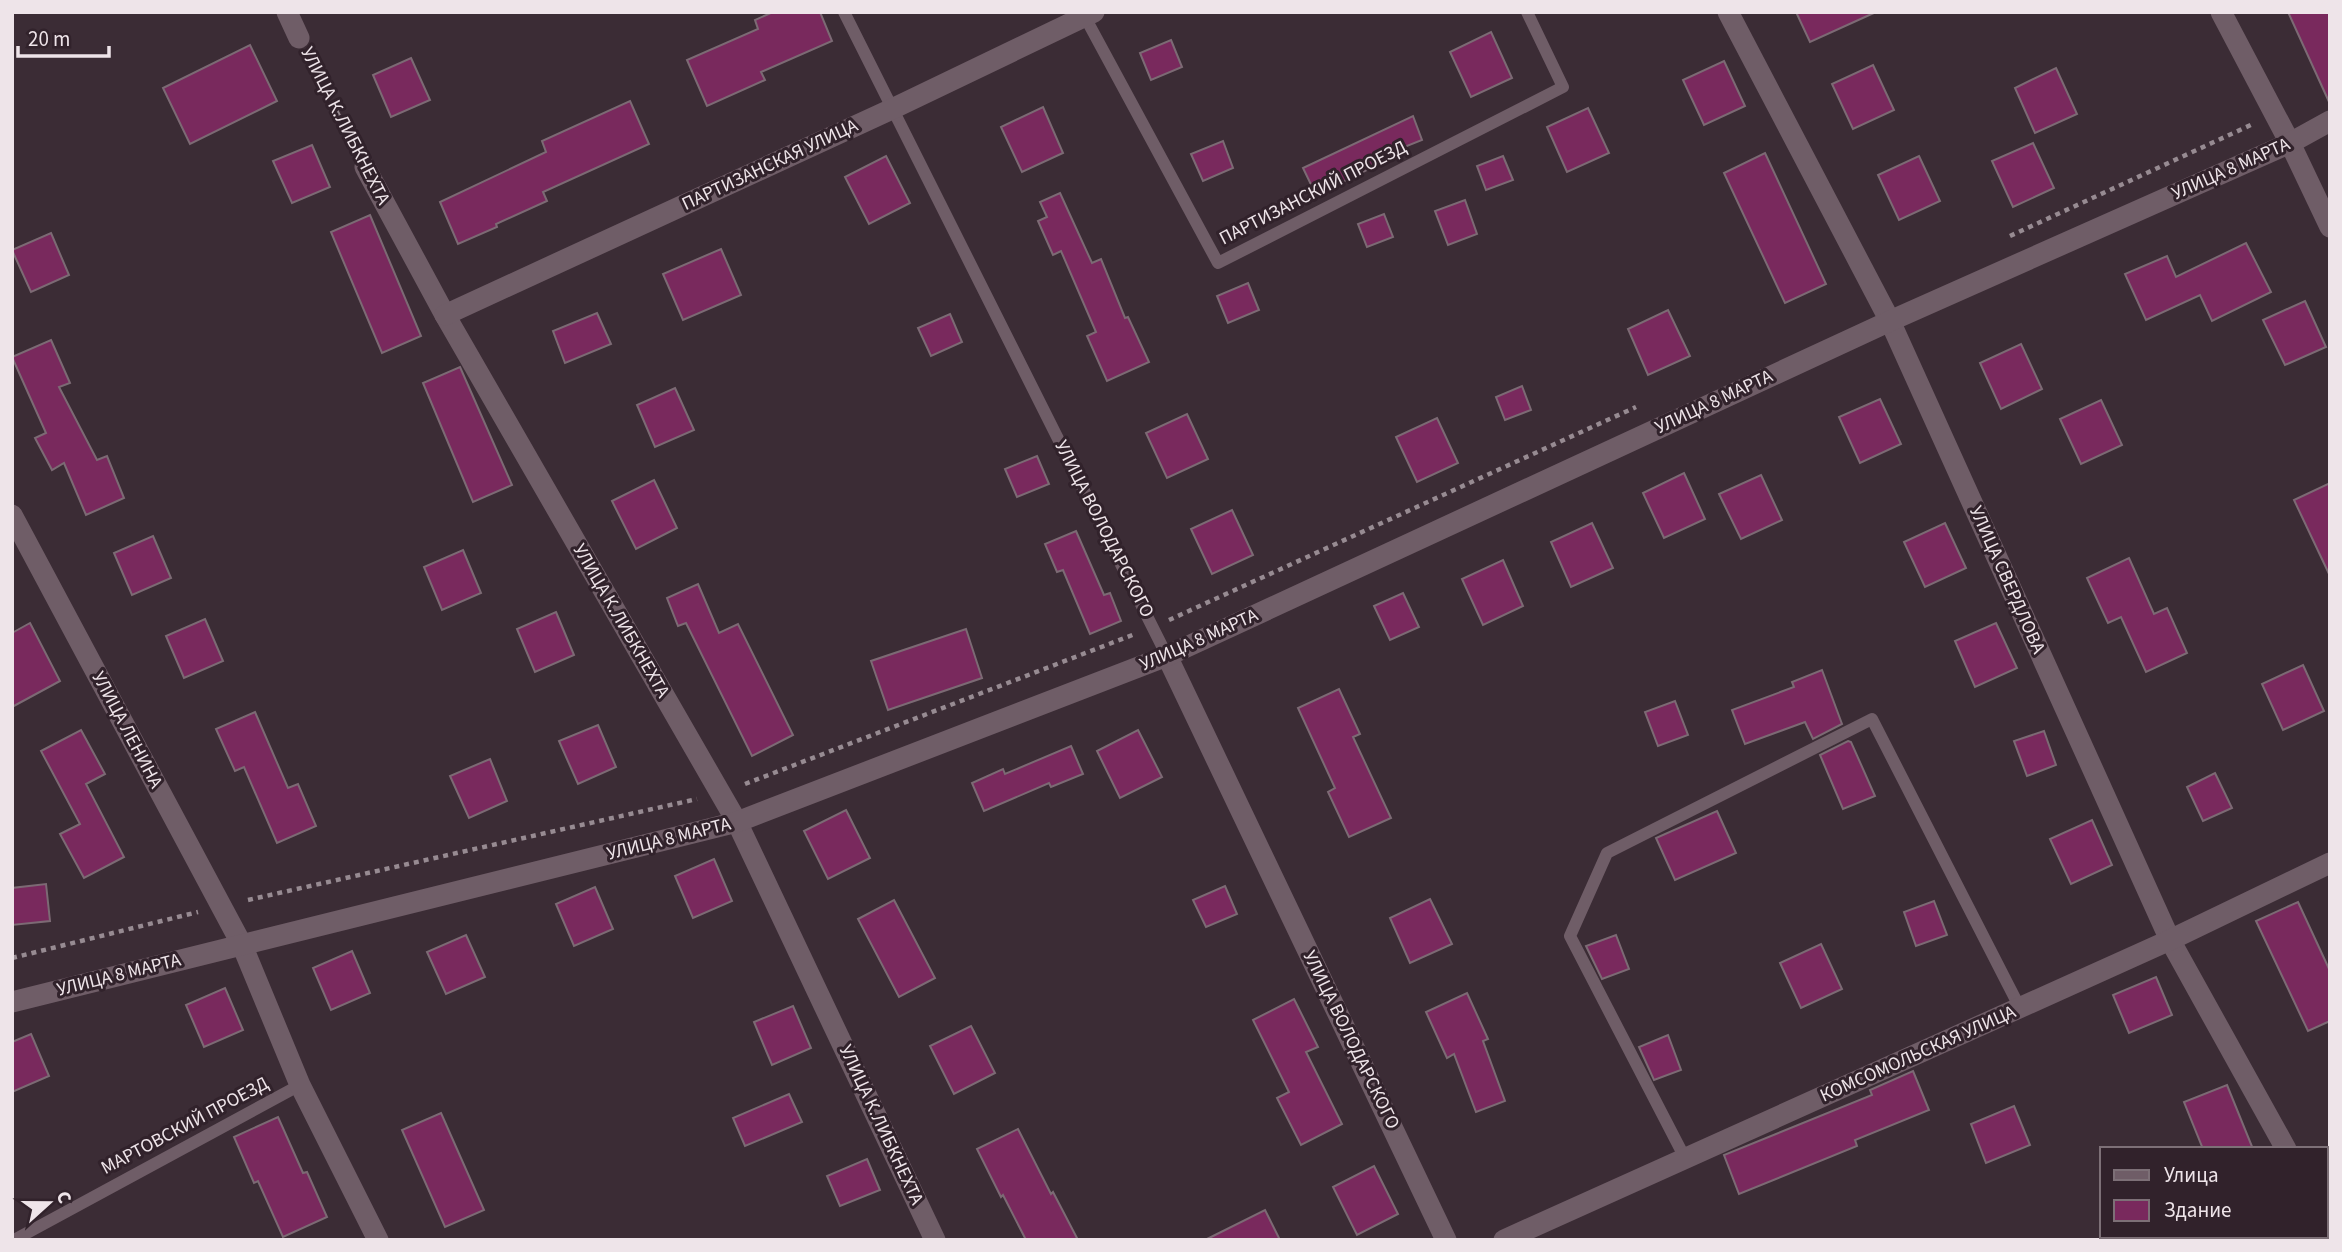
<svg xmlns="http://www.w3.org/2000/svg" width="2342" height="1252" font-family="'Source Sans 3',sans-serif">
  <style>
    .building { fill: #79295d; stroke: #7c6a74; stroke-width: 2 }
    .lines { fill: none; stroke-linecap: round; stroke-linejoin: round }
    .path { stroke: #978b92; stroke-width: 4.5; stroke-dasharray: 5 5; stroke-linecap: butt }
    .lane { stroke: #6f5d67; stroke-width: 12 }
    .street { stroke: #6f5d67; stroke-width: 21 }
    .secondary { stroke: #6f5d67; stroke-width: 21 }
    .labels { text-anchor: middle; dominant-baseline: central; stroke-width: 6; stroke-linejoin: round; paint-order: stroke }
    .street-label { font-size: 19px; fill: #eee4e9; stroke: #31222b }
  </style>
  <rect width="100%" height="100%" fill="#3b2c35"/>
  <g class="building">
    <path d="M 773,12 L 820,12 L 832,41 L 761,72 L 765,80 L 707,106 L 687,60 L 758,29 L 755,20 Z"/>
    <path d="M 1796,12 L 1876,12 L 1810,42 Z"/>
    <path d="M 2288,12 L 2330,12 L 2330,104 Z"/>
    <path d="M 1491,32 L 1512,78 L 1471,97 L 1450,52 Z"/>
    <path d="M 1171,40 L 1182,67 L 1151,80 L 1140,53 Z"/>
    <path d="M 250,45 L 277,101 L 190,144 L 163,88 Z"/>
    <path d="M 411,58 L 430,100 L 391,117 L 373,75 Z"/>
    <path d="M 1724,61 L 1745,106 L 1704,125 L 1683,80 Z"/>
    <path d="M 1873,65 L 1894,110 L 1853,129 L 1832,84 Z"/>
    <path d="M 2056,68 L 2077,114 L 2035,133 L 2015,88 Z"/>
    <path d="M 630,101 L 649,144 L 543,192 L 547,201 L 496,224 L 497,227 L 458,244 L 440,202 L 546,152 L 542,141 Z"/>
    <path d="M 1043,107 L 1063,153 L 1022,172 L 1001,127 Z"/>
    <path d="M 1588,108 L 1609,153 L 1567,172 L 1547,127 Z"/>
    <path d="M 1413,116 L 1422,140 L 1374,159 L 1377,165 L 1316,195 L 1303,168 Z"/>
    <path d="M 1223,141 L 1233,168 L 1203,181 L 1191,154 Z"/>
    <path d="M 2033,143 L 2054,188 L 2013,207 L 1992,161 Z"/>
    <path d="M 312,145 L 330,187 L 292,203 L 273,161 Z"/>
    <path d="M 1765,153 L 1826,284 L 1785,303 L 1724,173 Z"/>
    <path d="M 886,156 L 910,203 L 869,224 L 845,177 Z"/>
    <path d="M 1503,156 L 1513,180 L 1486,190 L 1477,166 Z"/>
    <path d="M 1919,156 L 1940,201 L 1899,220 L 1878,175 Z"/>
    <path d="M 1060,193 L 1092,263 L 1101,259 L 1125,318 L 1128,317 L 1149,362 L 1107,381 L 1087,336 L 1096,332 L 1061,251 L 1053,255 L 1038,221 L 1047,217 L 1040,202 Z"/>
    <path d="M 1465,200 L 1477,234 L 1448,245 L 1435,211 Z"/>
    <path d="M 1384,214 L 1393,237 L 1367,247 L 1358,224 Z"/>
    <path d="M 370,215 L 421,336 L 382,353 L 331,232 Z"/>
    <path d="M 51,233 L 69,275 L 31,292 L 12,250 Z"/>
    <path d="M 2246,243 L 2271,292 L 2212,321 L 2200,295 L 2146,320 L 2125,274 L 2167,256 L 2176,277 Z"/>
    <path d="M 721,249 L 741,295 L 683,320 L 663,274 Z"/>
    <path d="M 1248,283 L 1259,310 L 1228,323 L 1217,296 Z"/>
    <path d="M 2305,301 L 2326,347 L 2285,365 L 2263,320 Z"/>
    <path d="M 1668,310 L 1690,356 L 1648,375 L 1628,329 Z"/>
    <path d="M 597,313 L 611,344 L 565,363 L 553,331 Z"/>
    <path d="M 950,314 L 962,342 L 931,356 L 918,328 Z"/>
    <path d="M 51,340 L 70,383 L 59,387 L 97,460 L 107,456 L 124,498 L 86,515 L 64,463 L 52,470 L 35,438 L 46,433 L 12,357 Z"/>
    <path d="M 2021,344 L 2042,389 L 2001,409 L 1980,363 Z"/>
    <path d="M 460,367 L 512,485 L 473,502 L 423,383 Z"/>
    <path d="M 1522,386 L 1531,410 L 1505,420 L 1496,397 Z"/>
    <path d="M 675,388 L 694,430 L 655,447 L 637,405 Z"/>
    <path d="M 1880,399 L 1901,444 L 1860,463 L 1839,417 Z"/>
    <path d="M 2101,400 L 2122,445 L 2081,464 L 2060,419 Z"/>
    <path d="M 1187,414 L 1208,459 L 1167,478 L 1146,433 Z"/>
    <path d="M 1437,418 L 1458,463 L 1417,482 L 1396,437 Z"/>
    <path d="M 1037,456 L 1049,484 L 1017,497 L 1005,469 Z"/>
    <path d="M 1684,473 L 1705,519 L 1664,538 L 1643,493 Z"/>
    <path d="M 1761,475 L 1782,520 L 1741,539 L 1719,494 Z"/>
    <path d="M 654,480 L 677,528 L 636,549 L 612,501 Z"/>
    <path d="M 2330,483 L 2330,576 L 2294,500 Z"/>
    <path d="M 1232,510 L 1253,555 L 1212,574 L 1191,529 Z"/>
    <path d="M 1592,523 L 1613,568 L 1571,587 L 1551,542 Z"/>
    <path d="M 1945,523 L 1966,568 L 1925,587 L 1904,542 Z"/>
    <path d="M 1076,531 L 1104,595 L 1110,593 L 1121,621 L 1090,634 L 1063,570 L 1057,572 L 1045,544 Z"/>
    <path d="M 153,536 L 171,578 L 132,595 L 114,553 Z"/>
    <path d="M 463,550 L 481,593 L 442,610 L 424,567 Z"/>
    <path d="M 2129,558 L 2154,614 L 2167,608 L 2187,653 L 2146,672 L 2121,617 L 2108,623 L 2087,578 Z"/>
    <path d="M 1503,560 L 1523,606 L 1483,625 L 1462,579 Z"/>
    <path d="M 698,584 L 719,633 L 738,624 L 793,735 L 752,756 L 686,623 L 678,626 L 667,598 Z"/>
    <path d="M 1403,593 L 1419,627 L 1390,640 L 1374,606 Z"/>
    <path d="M 556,612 L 574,655 L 535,672 L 517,629 Z"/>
    <path d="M 205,619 L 223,661 L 184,678 L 166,636 Z"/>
    <path d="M 30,623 L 60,681 L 12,707 L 12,633 Z"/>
    <path d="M 1996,623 L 2017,668 L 1975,687 L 1955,641 Z"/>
    <path d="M 966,629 L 982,678 L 888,710 L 871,661 Z"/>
    <path d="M 2303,665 L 2324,711 L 2283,730 L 2262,684 Z"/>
    <path d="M 1822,670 L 1842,724 L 1813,739 L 1805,722 L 1745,744 L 1732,710 L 1794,687 L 1792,682 Z"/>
    <path d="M 1339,689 L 1360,734 L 1353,737 L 1391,818 L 1349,837 L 1328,792 L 1335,788 L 1298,708 Z"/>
    <path d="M 1675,701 L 1688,735 L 1658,746 L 1645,712 Z"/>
    <path d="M 255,712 L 288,788 L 298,784 L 316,826 L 277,843 L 244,767 L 235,771 L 216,729 Z"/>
    <path d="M 598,725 L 616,767 L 578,784 L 559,741 Z"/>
    <path d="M 81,730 L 105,774 L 86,784 L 124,857 L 84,878 L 60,834 L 80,824 L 41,751 Z"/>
    <path d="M 1138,730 L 1162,777 L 1120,798 L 1097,751 Z"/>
    <path d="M 2044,731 L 2056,765 L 2027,776 L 2014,741 Z"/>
    <path d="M 1848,741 L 1851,742 L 1875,796 L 1843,809 L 1820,755 Z"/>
    <path d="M 1071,746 L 1083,774 L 1051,787 L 1049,783 L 984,811 L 972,783 L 1003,769 L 1005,774 Z"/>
    <path d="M 490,759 L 507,801 L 469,818 L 450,776 Z"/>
    <path d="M 2215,773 L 2232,808 L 2203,821 L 2187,787 Z"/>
    <path d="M 846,810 L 870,858 L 828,879 L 804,831 Z"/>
    <path d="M 1717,811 L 1736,853 L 1675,880 L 1656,838 Z"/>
    <path d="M 2092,820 L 2112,865 L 2071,884 L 2050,839 Z"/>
    <path d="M 714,859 L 732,901 L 693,918 L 675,876 Z"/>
    <path d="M 46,884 L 50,921 L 12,925 L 12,888 Z"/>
    <path d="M 1225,886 L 1237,914 L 1206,927 L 1193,900 Z"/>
    <path d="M 595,887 L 613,929 L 574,946 L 556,904 Z"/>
    <path d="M 1430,899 L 1452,944 L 1410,963 L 1390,918 Z"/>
    <path d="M 894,900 L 935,978 L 899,997 L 858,919 Z"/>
    <path d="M 1934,901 L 1947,935 L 1916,946 L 1904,912 Z"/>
    <path d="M 2298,902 L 2330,971 L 2330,1021 L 2308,1031 L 2256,921 Z"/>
    <path d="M 466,935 L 485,977 L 446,994 L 427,952 Z"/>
    <path d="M 1616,935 L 1629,969 L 1602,979 L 1586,946 Z"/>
    <path d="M 1821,944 L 1842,989 L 1801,1008 L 1780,963 Z"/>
    <path d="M 352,951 L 370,993 L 331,1010 L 313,968 Z"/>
    <path d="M 2156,977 L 2172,1015 L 2129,1033 L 2113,995 Z"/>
    <path d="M 225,988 L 243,1030 L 204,1047 L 186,1005 Z"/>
    <path d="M 1467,993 L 1488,1039 L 1483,1041 L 1505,1101 L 1476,1112 L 1454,1054 L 1447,1058 L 1426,1012 Z"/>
    <path d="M 1294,999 L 1318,1047 L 1306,1052 L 1342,1124 L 1301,1145 L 1277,1098 L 1289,1092 L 1253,1020 Z"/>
    <path d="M 793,1006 L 811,1048 L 772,1065 L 754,1022 Z"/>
    <path d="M 971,1026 L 995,1073 L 954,1094 L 930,1046 Z"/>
    <path d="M 31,1034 L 49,1076 L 12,1092 L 12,1042 Z"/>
    <path d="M 1668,1035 L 1681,1070 L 1654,1080 L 1639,1047 Z"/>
    <path d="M 1913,1071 L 1929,1110 L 1855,1140 L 1857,1146 L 1739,1194 L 1724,1155 L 1872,1095 L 1870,1090 Z"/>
    <path d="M 2227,1085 L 2253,1149 L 2203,1149 L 2184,1102 Z"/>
    <path d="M 789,1094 L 802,1122 L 745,1146 L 733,1118 Z"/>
    <path d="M 2014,1106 L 2030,1145 L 1986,1163 L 1971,1124 Z"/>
    <path d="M 441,1113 L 484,1210 L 445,1227 L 402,1130 Z"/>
    <path d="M 278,1117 L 303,1173 L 307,1172 L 327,1217 L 283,1237 L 258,1181 L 254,1183 L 234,1137 Z"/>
    <path d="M 1018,1129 L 1051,1194 L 1053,1192 L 1078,1240 L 1026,1240 L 1003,1195 L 1001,1197 L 977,1149 Z"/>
    <path d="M 867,1159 L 880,1190 L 840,1206 L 827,1176 Z"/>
    <path d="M 1374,1166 L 1398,1214 L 1357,1235 L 1333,1187 Z"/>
    <path d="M 1265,1210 L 1280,1240 L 1205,1240 Z"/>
  </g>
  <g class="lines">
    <g class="path">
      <path d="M 309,58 L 355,147"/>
      <path d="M 2010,236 L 2253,124"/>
      <path d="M 1169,620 L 1636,407"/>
      <path d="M 745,784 L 1135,634"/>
      <path d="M 248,900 L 697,799"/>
      <path d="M 12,958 L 198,912"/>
    </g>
    <g class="lane">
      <path d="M 844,12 L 1167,656"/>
      <path d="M 1085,17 L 1218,263 L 1563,87 L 1527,12"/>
      <path d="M 1685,1158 L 1570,936 L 1607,853 L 1872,719 L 2020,1008"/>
      <path d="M 14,1240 L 300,1085"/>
    </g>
    <g class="street">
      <path d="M 287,12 L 299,38"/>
      <path d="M 1728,12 L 1890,321 L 2170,940 L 2286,1149"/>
      <path d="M 2221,12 L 2290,143 L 2330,227"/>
      <path d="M 365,167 L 445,315 L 737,822 L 935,1240"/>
      <path d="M 445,315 L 892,109 L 1094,12"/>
      <path d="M 12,515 L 242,945 L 300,1085 L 378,1240"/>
      <path d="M 1167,656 L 1446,1240"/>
      <path d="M 2326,1222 L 2330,1229"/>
      <path d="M 1504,1240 L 2170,940 L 2330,863"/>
    </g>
    <path class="secondary" d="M 12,1002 L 737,822 L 1167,656 L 1890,321 L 2290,143 L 2330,121"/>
  </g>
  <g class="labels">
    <g class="street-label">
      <text transform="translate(345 126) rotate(63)">УЛИЦА К.ЛИБКНЕХТА</text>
      <text transform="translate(770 165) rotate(-25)">ПАРТИЗАНСКАЯ УЛИЦА</text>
      <text transform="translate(2231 169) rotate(-24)">УЛИЦА 8 МАРТА</text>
      <text transform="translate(1313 193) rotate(-27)">ПАРТИЗАНСКИЙ ПРОЕЗД</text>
      <text transform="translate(1714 402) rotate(-25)">УЛИЦА 8 МАРТА</text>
      <text transform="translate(1104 529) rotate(63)">УЛИЦА ВОЛОДАРСКОГО</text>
      <text transform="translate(2007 580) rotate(66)">УЛИЦА СВЕРДЛОВА</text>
      <text transform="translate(621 621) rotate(60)">УЛИЦА К.ЛИБКНЕХТА</text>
      <text transform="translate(1199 640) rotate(-24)">УЛИЦА 8 МАРТА</text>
      <text transform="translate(127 730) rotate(62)">УЛИЦА ЛЕНИНА</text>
      <text transform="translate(669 839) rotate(-14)">УЛИЦА 8 МАРТА</text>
      <text transform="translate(119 975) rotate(-14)">УЛИЦА 8 МАРТА</text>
      <text transform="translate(1351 1040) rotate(64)">УЛИЦА ВОЛОДАРСКОГО</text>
      <text transform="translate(1918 1054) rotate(-24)">КОМСОМОЛЬСКАЯ УЛИЦА</text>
      <text transform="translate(881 1125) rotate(65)">УЛИЦА К.ЛИБКНЕХТА</text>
      <text transform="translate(185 1126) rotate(-28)">МАРТОВСКИЙ ПРОЕЗД</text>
    </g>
  </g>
  <rect width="2342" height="1252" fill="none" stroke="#eee4e9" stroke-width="28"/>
  <rect x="2100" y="1147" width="228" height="91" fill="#31222b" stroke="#7d7077" stroke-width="2"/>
  <rect x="2114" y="1170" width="35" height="10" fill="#6f5d67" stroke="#7d7077" stroke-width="2"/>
  <text x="2164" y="1182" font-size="21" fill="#eee4e9">Улица</text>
  <rect x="2114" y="1200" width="35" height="21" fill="#79295d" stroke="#7d7077" stroke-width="2"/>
  <text x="2164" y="1217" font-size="21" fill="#eee4e9">Здание</text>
  <g transform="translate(49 1203) rotate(69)" stroke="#31222b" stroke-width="5" paint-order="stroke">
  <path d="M0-5L12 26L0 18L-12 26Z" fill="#eee4e9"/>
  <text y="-10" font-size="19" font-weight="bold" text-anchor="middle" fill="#eee4e9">С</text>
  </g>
  <path d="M18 46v10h91v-10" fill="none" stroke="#eee4e9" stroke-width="3.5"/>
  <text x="28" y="46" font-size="21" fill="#eee4e9" stroke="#31222b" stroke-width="5" paint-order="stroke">20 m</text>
</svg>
